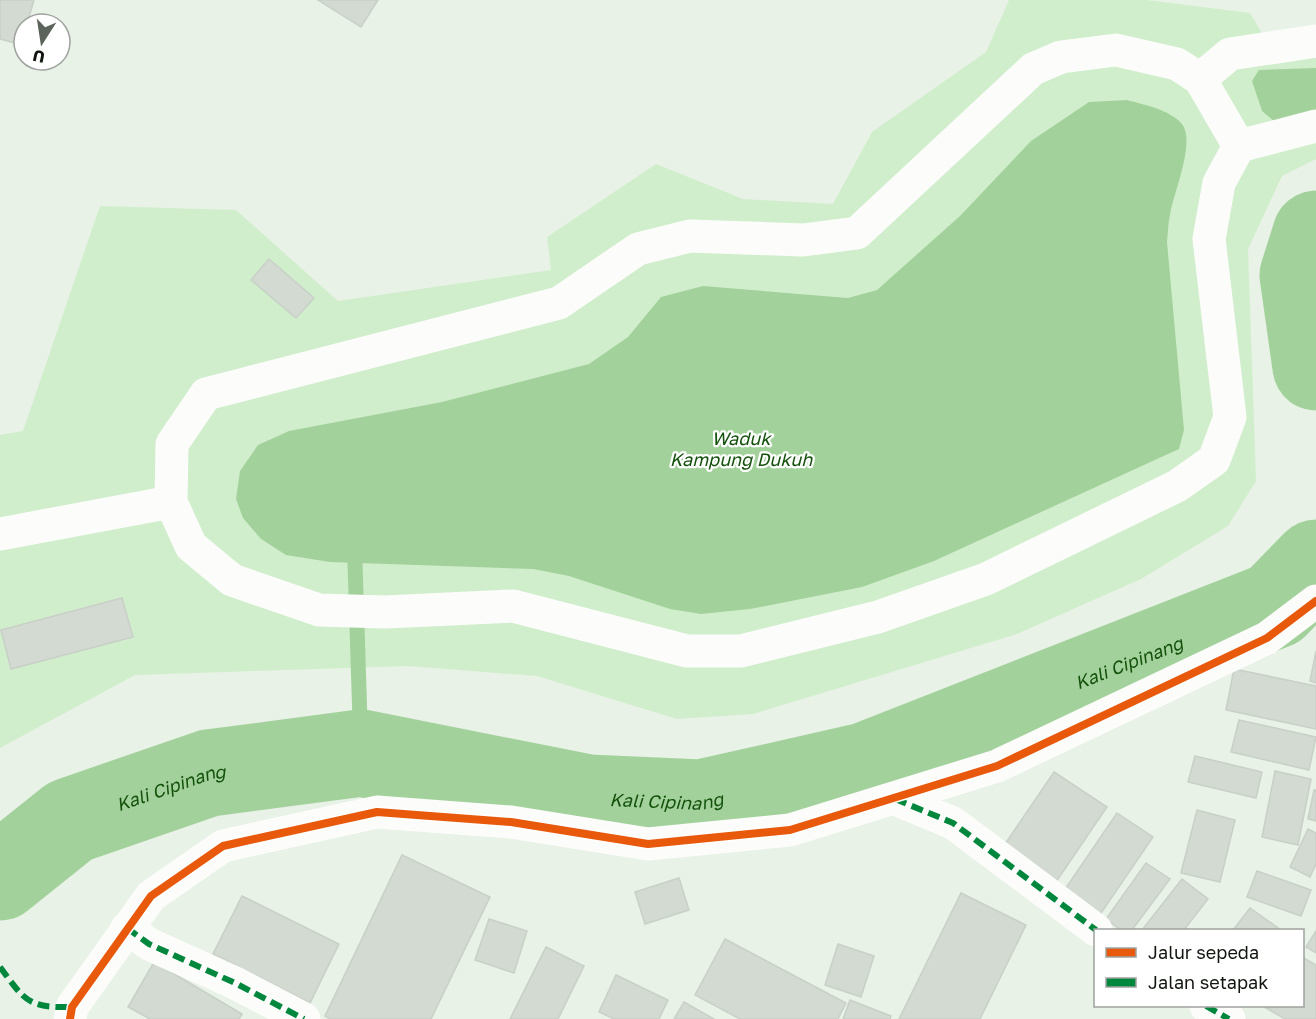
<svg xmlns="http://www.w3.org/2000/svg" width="1316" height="1019" font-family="'Golos Text',sans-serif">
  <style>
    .green { fill: #d1eecc }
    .water { fill: #a3d19c }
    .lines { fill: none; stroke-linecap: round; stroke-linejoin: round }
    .stream { stroke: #a3d19c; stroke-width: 15 }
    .river { stroke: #a3d19c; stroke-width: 87 }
    .building { fill: #d2dad1; stroke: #c8d0c7; stroke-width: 1.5 }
    .minor { stroke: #fcfdfb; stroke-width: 33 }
    .quiet { stroke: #00873e; stroke-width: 6; stroke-dasharray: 12 6; stroke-linecap: butt }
    .cycleway-casing { stroke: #fff; stroke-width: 11 }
    .cycleway { stroke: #e8590c; stroke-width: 8 }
    .labels { text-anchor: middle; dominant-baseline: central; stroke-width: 4.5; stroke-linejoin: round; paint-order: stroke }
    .water-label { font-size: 18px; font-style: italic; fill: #14520c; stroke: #fff }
  </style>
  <rect width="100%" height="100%" fill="#e8f2e6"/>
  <path class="green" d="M 1009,0 L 1147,0 L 1250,13 L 1263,35 L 1316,28 L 1316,159 L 1282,176 L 1248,249 L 1256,481 L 1228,526 L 1141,579 L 1017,634 L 753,714 L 677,719 L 537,676 L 408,666 L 135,675 L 0,748 L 0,435 L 23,431 L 100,206 L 236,210 L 338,301 L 551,270 L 547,237 L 656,164 L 743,199 L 833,204 L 872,132 L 986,52 Z"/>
  <g class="water">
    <path d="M 1316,68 L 1316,117 L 1275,122 L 1262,111 L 1252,81 L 1259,70 Z"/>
    <path d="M 1127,100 C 1144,105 1169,109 1182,124 C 1196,142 1173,194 1170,215 C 1168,224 1168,233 1167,242 L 1184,430 L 1179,449 L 934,561 L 862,587 L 750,609 L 701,614 L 670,609 L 569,576 L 533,569 L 330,562 L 286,555 L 261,539 L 243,518 L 236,499 L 240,471 L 258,445 L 289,431 L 442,402 L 589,364 L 628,337 L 661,297 L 703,286 L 848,298 L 877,290 L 960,216 L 1031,141 L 1089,102 Z"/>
  </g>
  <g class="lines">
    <path class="stream" d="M 355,563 L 361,753"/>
    <g class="river">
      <path d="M 1316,234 L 1303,275 L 1316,367"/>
      <path id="s1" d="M 0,877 L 70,821 L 209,773 L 361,753 L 588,798 L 701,803 L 865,766 L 1275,605 L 1316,563"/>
    </g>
  </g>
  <g class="building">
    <path d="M 0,0 L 34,0 L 27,24 L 24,24 L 22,45 L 0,39 Z"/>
    <path d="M 318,0 L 378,0 L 361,27 Z"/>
    <path d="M 269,259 L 314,298 L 296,318 L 251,280 Z"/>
    <path d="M 122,598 L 133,637 L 11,669 L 1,630 Z"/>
    <path d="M 1316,651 L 1316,683 L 1310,681 Z"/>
    <path d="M 1234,669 L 1316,686 L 1316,729 L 1226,710 Z"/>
    <path d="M 1239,720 L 1316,737 L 1309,770 L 1231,752 Z"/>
    <path d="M 1195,756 L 1262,772 L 1256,798 L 1188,782 Z"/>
    <path d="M 1275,771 L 1311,779 L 1298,845 L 1262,837 Z"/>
    <path d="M 1054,772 L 1107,807 L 1056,882 L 1003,847 Z"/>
    <path d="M 1314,790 L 1316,790 L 1316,821 L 1308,819 Z"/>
    <path d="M 1197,810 L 1235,820 L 1220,882 L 1181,873 Z"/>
    <path d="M 1117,813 L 1153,837 L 1097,919 L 1061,895 Z"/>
    <path d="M 1308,829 L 1316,833 L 1316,864 L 1310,877 L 1290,867 Z"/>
    <path d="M 402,855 L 490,897 L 431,1019 L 330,1019 L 325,1016 Z"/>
    <path d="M 1146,863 L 1170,879 L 1132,930 L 1121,930 L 1106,919 Z"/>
    <path d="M 1257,871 L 1311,890 L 1301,916 L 1247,897 Z"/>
    <path d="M 679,878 L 689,910 L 645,924 L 635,892 Z"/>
    <path d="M 1182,879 L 1208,899 L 1184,930 L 1142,930 Z"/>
    <path d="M 961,893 L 1026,925 L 980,1019 L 899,1019 Z"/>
    <path d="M 242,896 L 339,944 L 310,1003 L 213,954 Z"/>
    <path d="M 1250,908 L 1281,930 L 1233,930 Z"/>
    <path d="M 489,919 L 527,931 L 514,973 L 475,960 Z"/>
    <path d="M 1316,931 L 1316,953 L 1306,947 Z"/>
    <path d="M 725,939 L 846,1003 L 838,1019 L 740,1019 L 695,995 Z"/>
    <path d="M 838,944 L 874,956 L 861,997 L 825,985 Z"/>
    <path d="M 546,947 L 584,966 L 558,1019 L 510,1019 Z"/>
    <path d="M 1302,957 L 1316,965 L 1316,1019 L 1285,1019 L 1266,1008 L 1302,1006 Z"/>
    <path d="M 154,962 L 242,1014 L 239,1019 L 150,1019 L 128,1007 Z"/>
    <path d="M 616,975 L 668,1000 L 659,1019 L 614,1019 L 599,1012 Z"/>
    <path d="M 850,1000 L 891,1016 L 890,1019 L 843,1019 Z"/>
    <path d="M 684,1002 L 714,1019 L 674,1019 Z"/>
  </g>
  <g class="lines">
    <g class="minor">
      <path d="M 1116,50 L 1177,64 L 1200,79 L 1239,146 L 1219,183 L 1209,239 L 1230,417 L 1214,460 L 1177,486 L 986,579 L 878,617 L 741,651 L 687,651 L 513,606 L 385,612 L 319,610 L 232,580 L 191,546 L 171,502 L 172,444 L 206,394 L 559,303 L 638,249 L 690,236 L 803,240 L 857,233 L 1033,69 L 1061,57 Z"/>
      <path d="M 1200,79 L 1230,54 L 1316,41"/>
      <path d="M 1239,146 L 1316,126"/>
      <path d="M 0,534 L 171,502"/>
      <path d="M 895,799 L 953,823 L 1096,930"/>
      <path d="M 127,928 L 149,944 L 235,983 L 304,1019"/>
      <path d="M 1206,1006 L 1229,1019"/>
      <path d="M 70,1019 L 72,1007 L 151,896 L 223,846 L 377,812 L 511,822 L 648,844 L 790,830 L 997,766 L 1267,638 L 1316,601"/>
    </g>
    <g class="quiet">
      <path d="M 895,799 L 953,823 L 1096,930"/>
      <path d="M 127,928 L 149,944 L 235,983 L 304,1019"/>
      <path d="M 0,967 C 25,1001 28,1008 72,1007"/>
      <path d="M 1206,1006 L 1229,1019"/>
    </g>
    <defs>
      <path id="cycleway" d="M 70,1019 L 72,1007 L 151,896 L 223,846 L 377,812 L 511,822 L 648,844 L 790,830 L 997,766 L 1267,638 L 1316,601"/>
    </defs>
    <use href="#cycleway" class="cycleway-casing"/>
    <use href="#cycleway" class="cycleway"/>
  </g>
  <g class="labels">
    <g class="water-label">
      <text x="741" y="438">Waduk<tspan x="741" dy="21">Kampung Dukuh</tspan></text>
      <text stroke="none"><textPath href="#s1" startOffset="1186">Kali Cipinang</textPath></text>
      <text stroke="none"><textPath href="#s1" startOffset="196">Kali Cipinang</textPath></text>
      <text stroke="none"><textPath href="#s1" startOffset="700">Kali Cipinang</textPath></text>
    </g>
  </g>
  <rect x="1094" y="929" width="210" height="78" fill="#ffffff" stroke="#9fa29f" stroke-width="1.5"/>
  <rect x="1106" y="948" width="30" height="9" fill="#e8590c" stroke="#9fa29f" stroke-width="1.5"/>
  <text x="1148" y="959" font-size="18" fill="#10160f">Jalur sepeda</text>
  <rect x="1106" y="978" width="30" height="9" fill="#00873e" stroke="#9fa29f" stroke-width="1.5"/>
  <text x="1148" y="989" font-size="18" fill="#10160f">Jalan setapak</text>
  <g transform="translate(42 42) rotate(192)"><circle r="28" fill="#ffffff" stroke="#9fa29f" stroke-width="1.5"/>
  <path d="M0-4.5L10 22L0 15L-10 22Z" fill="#5c635a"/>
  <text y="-9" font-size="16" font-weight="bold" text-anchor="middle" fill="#10160f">U</text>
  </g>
</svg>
